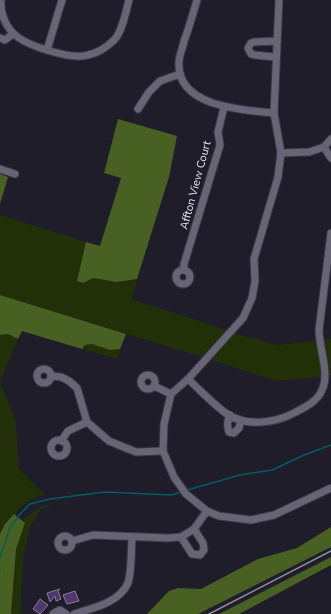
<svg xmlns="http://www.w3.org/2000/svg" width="331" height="614" font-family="Mulish,sans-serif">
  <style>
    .green { fill: #213007 }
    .forest { fill: #486123 }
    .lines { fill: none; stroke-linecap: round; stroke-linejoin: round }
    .stream { stroke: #015d5e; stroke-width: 1.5 }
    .building { fill: #51376d; stroke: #857e8f }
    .minor-casing { stroke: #3b3843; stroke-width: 9 }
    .minor { stroke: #676475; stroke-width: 7 }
    .rail { stroke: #94929e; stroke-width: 1.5 }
    .labels { text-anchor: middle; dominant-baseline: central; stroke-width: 3; stroke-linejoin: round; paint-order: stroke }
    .street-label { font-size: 11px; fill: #e7e6ef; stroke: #201d2b }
  </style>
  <rect width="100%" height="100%" fill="#201d2b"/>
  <g class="green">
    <path d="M 0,215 L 86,242 L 77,281 L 83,283 L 93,278 L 116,282 L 137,279 L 132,299 L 226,330 L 202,357 L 0,295 Z"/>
    <path d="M 234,333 L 277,345 L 316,341 L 322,377 L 276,381 L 209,359 Z"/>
    <path d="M 8,334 L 18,339 L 0,381 L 0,335 Z"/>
    <path d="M 331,339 L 331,375 L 329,375 L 322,340 Z"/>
    <path d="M 92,344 L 110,350 L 120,349 L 117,359 L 82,349 L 85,345 Z"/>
    <path d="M 0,382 L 16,422 L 19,469 L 44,494 C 24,501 10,516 0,534 Z"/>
    <path d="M 59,501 L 41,509 L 30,527 L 23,560 L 20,613 L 27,614 L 11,614 L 16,549 L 25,524 L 22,521 L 39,507 Z"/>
  </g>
  <g class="forest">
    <path d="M 118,119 L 177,136 L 169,177 L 137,279 L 116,282 L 93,278 L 83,283 L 77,281 L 86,242 L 100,246 L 121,178 L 104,173 Z"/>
    <path d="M 0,174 L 8,177 L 0,204 Z"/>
    <path d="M 0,295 L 126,334 L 120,349 L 110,350 L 92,344 L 85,345 L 82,349 L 22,331 L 18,339 L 8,334 L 0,335 Z"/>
    <path d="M 14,514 L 25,523 L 16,549 L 11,614 L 0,614 L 0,534 L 5,524 Z"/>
    <path d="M 331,527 L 331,547 L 198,614 L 147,614 L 169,591 L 178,588 L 201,589 L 258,559 L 297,548 Z"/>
    <path d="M 331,557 L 331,565 L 239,614 L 219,614 Z"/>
  </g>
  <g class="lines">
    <g class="stream">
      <path d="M 187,490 L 240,475 L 272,470 L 304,455 L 331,445"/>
      <path d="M 0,557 L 10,528 L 20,514 L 30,504 L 50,499 L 105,492 L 172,495 L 181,492"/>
      <path d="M 0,568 L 0,570"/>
    </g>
  </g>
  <g class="building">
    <path d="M 60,589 L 58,591 L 61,599 L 56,601 L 55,596 L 50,602 L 47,593 Z"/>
    <path d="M 75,591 L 79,601 L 67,604 L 63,595 Z"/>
    <path d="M 40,599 L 48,605 L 40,614 L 33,609 Z"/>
  </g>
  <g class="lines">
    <defs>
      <g id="minor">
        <path d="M 1,0 C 0,12 5,25 13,33 C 25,46 72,60 88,55 C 98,53 107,47 114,40 C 122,33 126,11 129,0"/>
        <path d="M 197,0 C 193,14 189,28 184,41 C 183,48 179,55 179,62 C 176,107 243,110 274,113"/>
        <path d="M 279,0 L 274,113 L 281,153 L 278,177 L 254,259 L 255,281 L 252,298 L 243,318 L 188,379 L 171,394 L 164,424 L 163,451 L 174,477 L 186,494 L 207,511 L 219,516 L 251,520 L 274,515 L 331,488"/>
        <path d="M 0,38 L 5,40 L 13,34"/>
        <path d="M 47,50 L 62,0"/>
        <path d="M 275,57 L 255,55 L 251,54 L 248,48 L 251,43 L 254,42 L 277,41"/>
        <path d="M 138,109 L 149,92 L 160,81 L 180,74"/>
        <path d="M 324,147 L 331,158"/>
        <path d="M 281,153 L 309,152 L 324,147 L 331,139"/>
        <path d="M 0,169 L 15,174"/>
        <path d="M 184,269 L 184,264 L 220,145 L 218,132 L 224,107"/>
        <circle cx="183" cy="277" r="7"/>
        <circle cx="44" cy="376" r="7"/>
        <circle cx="148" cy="382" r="7"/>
        <path d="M 51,376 L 61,377 L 69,381 L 77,388 L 87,422 L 109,441 L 136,452 L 163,451"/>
        <path d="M 188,379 C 200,390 214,405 227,414 C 246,427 275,423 294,413 C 305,407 317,402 322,390 C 330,374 319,348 319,330 L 331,233"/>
        <path d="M 154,386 L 171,394"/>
        <path d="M 230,415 C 227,421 227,425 229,432 L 234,433 L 239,428 L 241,420"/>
        <circle cx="59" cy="448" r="8"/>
        <path d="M 61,441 L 68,431 L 87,422"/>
        <circle cx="65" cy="543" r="7"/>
        <path d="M 181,537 L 192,554 L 200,555 L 204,550 L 203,543 L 194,529"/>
        <path d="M 72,541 L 93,535 L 168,538 L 181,537 L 194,529 L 207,511"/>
        <path d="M 53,614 L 56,612 L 60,610 L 66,614"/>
        <path d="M 74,614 C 93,608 119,603 128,583 C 132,570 131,550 132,537"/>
      </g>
    </defs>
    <use href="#minor" class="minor-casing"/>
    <use href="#minor" class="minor"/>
    <path class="rail" d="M 209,614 L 331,551"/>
  </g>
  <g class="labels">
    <g class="street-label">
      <text transform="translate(195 185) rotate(-75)">Affton View Court</text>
    </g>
  </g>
</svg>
